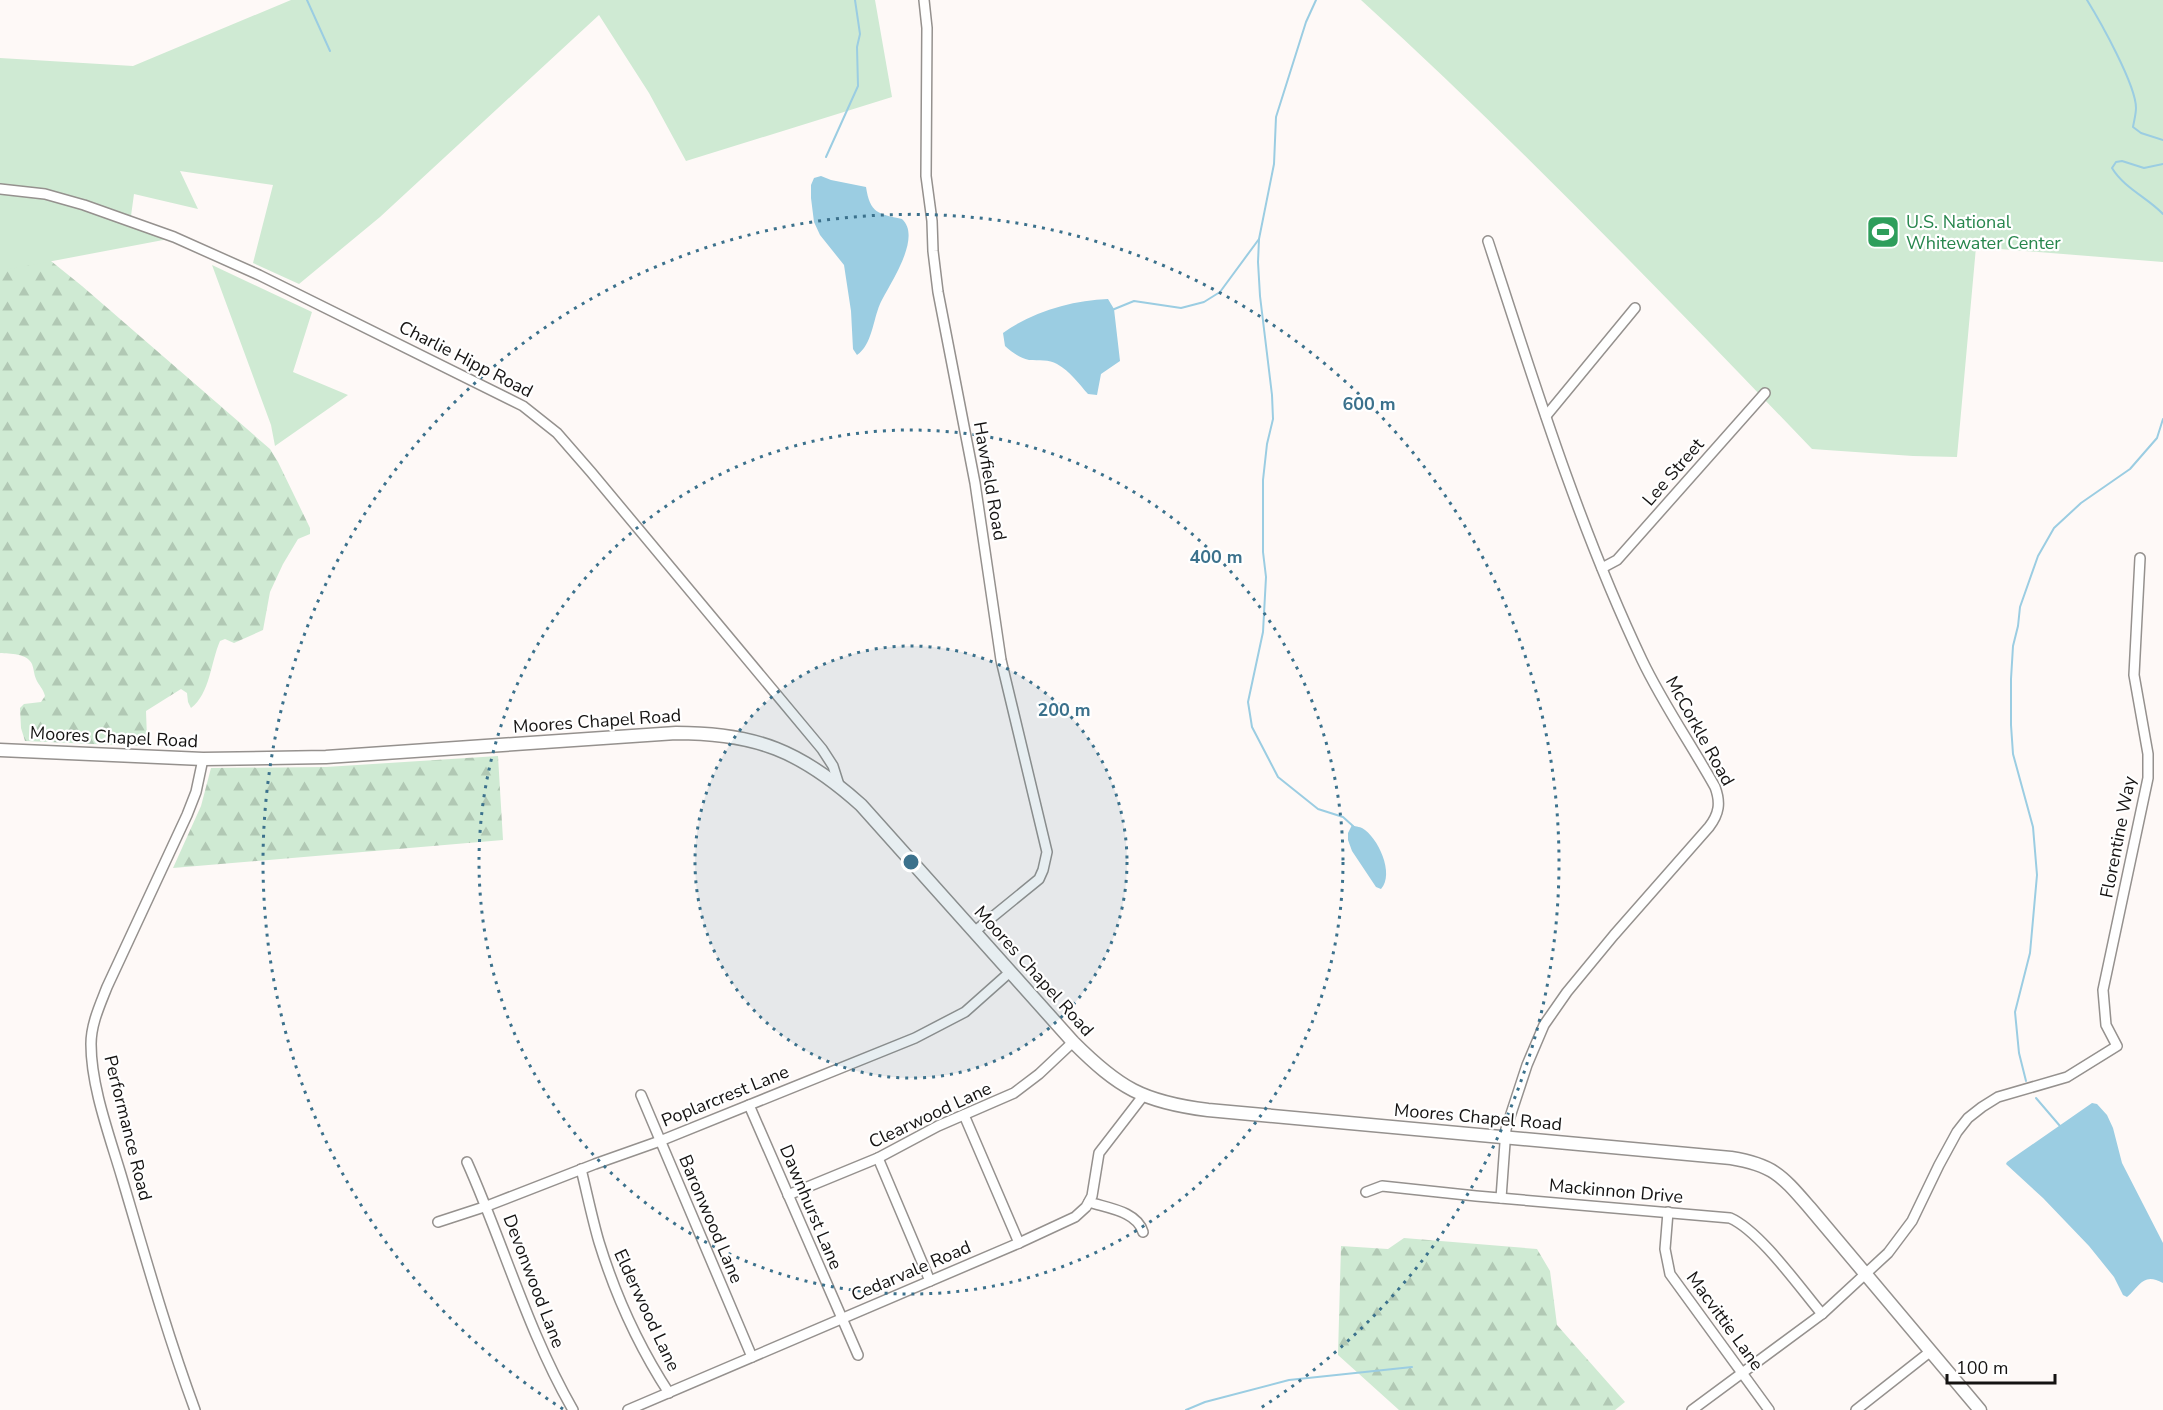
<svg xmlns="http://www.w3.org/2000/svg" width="2163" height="1410" font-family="'Nunito Sans',sans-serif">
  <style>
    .forest { fill: url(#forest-firs) }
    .garden { fill: #cfead3 }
    .water { fill: #9bcde2 }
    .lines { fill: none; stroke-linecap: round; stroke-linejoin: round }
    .stream { stroke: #9bcde2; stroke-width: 2 }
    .minor-casing { stroke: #95918e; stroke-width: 12 }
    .major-casing { stroke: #95918e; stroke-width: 15 }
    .minor { stroke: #fff; stroke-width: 9 }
    .major { stroke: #fff; stroke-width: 12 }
    .ring { fill: none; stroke: #3b718c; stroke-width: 3; stroke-dasharray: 3 6 }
    .labels { text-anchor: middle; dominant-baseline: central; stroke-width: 4.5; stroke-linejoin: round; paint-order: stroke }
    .leisure-label { font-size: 18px; fill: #27864d; stroke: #fff; text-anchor: start }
    .street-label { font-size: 18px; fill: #151312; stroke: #fff }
    .centre { fill: #3b718c; stroke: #fff; stroke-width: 3 }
    .ring-label { font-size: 18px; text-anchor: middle; font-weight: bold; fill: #3b718c; stroke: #fff; stroke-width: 4.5; stroke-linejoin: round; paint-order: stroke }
  </style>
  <defs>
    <pattern id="forest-firs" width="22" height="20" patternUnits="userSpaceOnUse" patternTransform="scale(1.5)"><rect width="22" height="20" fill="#cfead3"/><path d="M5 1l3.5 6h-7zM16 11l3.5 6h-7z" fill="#b1c8b4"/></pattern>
  </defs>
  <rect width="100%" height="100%" fill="#fef9f7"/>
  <g class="forest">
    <path d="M 0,220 L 82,286 L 270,449 L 278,462 L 310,528 L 310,534 L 298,539 L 283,564 L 270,592 L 263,630 L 234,643 L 225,639 L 220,641 C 211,661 210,694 191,708 L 188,702 L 187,693 L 181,689 L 146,711 L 147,739 L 138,746 L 25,741 L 21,728 L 20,708 L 24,704 L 41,702 L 45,696 C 43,688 39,686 36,679 C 34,675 34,669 32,664 C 27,653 10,654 0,653 Z"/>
    <path d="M 498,756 L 503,840 L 173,868 L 201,806 L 211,768 L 326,767 Z"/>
    <path d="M 1404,1238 L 1537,1249 L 1550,1271 L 1557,1325 L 1625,1402 L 1615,1410 L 1399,1410 L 1338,1355 L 1341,1246 L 1388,1249 Z"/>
  </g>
  <g class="garden">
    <path d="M 291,0 L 875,0 L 892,97 L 686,161 L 649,93 L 599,15 L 380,217 L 299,284 L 253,263 L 273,185 L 180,171 L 198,209 L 134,194 L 131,216 L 179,237 L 0,271 L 0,58 L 133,66 Z"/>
    <path d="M 1361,0 L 2163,0 L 2163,262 L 1976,247 L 1957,457 L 1913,456 L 1812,449 C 1665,296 1518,143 1361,0 Z"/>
    <path d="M 212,265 L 312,312 L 293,372 L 348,395 L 275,446 L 271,425 Z"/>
  </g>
  <g class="water">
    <path d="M 821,176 L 831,180 L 866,187 C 870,213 878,214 902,219 C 923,238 888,286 880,304 C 873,320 872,345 857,355 L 853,349 L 851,311 L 844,265 L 820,235 L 814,222 L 811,198 L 811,185 L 814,178 Z"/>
    <path d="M 1108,299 L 1114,309 L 1120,361 L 1101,374 L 1097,395 L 1088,394 C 1079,384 1070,371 1057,364 C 1049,359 1039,361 1029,360 C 1019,358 1012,352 1005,346 L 1003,333 C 1032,312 1073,300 1108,299 Z"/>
    <path d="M 1352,825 C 1353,826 1361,827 1362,828 C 1378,837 1395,874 1381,889 L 1376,887 L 1352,851 L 1348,840 L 1348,833 Z"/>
    <path d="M 2092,1103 L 2097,1104 L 2107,1115 L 2113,1128 L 2122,1163 L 2163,1243 L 2163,1283 C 2143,1272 2140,1286 2127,1297 L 2123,1295 L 2114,1277 L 2089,1246 L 2043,1198 L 2006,1164 L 2007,1162 Z"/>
  </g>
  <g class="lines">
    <g class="stream">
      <path d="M 307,0 L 330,51"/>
      <path d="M 1316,0 L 1306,22 L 1276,117 L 1274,164 L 1259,239 L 1258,262 L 1260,296 L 1272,395 L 1273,419 L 1267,444 L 1263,480 L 1263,552 L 1266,577 L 1263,632 L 1248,702 L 1252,727 L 1278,777 L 1318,809 L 1343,817 L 1353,826"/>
      <path d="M 2087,0 C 2100,21 2136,85 2136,108 C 2136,114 2134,121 2133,127 L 2141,133 L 2163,140"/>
      <path d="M 826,157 L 858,86 L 857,47 L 860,34 L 855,0"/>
      <path d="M 2163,164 L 2144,168 L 2122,161 L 2116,162 L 2112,168 C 2124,188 2148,198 2163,214"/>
      <path d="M 1112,310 L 1134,301 L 1181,308 L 1204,302 L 1220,292 L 1259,239"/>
      <path d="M 2026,1081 L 2019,1053 L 2015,1012 L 2030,953 L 2037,875 L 2033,827 L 2013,754 L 2011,725 L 2011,679 L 2013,646 L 2018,626 L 2020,607 L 2038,556 L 2054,528 L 2081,503 L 2130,469 L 2157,438 L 2163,419"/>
      <path d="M 2036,1098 L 2060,1126"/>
      <path d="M 1186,1410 L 1205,1402 L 1289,1380 L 1412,1367"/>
    </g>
    <defs>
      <g id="minor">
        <path d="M 924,0 L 927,28 L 926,176 L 932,221 L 933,251 L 938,292 L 975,483 L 1001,660 L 1047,852 L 1043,870 L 1039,879 L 974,932"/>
        <path d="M 0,189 L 45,194 L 84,205 L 174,237 L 259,275 L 523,406 L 557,433 L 591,472 L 822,749 L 833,766 L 839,785"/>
        <path d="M 1488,241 C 1534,382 1578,525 1642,660 C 1663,704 1691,744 1715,787 C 1721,803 1719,814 1709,827 L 1614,935 L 1567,992 L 1544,1025 L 1527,1065 L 1506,1129 L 1501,1198"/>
        <path d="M 1546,416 L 1635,308"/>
        <path d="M 1602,568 L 1617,560 L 1765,393"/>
        <path d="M 641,1095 L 752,1357"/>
        <path d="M 749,1105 L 858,1355"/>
        <path d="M 964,1115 L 1019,1243"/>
        <path d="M 878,1158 L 930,1281"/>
        <path d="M 467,1162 C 504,1245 528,1332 573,1410"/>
        <path d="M 581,1169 C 587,1193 592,1218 599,1242 C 615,1294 639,1347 669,1393"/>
        <path d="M 1366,1192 L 1382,1186 L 1476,1196 L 1730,1218 C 1760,1231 1800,1288 1822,1314"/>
        <path d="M 788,1195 L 878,1158 L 938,1126 L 1014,1093 L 1039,1074 L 1073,1042"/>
        <path d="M 1089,1202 C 1107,1208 1137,1211 1143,1232"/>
        <path d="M 1668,1212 L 1665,1249 L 1670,1274 L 1769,1410"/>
        <path d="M 438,1222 L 487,1206 L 595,1164 L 660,1141 L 915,1038 L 965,1012 L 1010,972"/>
        <path d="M 195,1410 C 167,1334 145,1256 122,1178 C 110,1137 91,1087 91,1044 C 91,1024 100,1005 107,987 L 187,815 L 196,792 L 203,759"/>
        <path d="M 628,1410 L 1019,1243 L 1075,1217 L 1086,1207 L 1092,1196 L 1099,1153 L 1143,1096"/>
        <path d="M 1692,1410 L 1822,1314 L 1888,1253 L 1912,1221 L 1939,1165 L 1957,1132 L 1968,1118 L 1982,1107 L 1998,1097 L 2067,1077 L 2117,1046 L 2106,1025 L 2103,990 L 2148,778 L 2148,754 L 2134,675 L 2140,558"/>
        <path d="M 1856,1410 L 1931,1351"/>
      </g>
      <path id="major" d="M 0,750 L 203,759 L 326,757 L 676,733 C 756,733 801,751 861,805 L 1073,1042 C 1119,1088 1143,1102 1208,1110 L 1731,1158 C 1774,1165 1782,1176 1810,1208 L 1980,1410"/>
    </defs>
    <use href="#minor" class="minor-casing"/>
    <use href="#major" class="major-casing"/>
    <use href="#minor" class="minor"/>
    <use href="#major" class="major"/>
  </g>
  <circle cx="911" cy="862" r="216" fill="#3b718c" fill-opacity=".12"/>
  <g class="ring">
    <circle cx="911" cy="862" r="216"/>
    <circle cx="911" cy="862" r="432"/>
    <path d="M563 1409A648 648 0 1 1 1259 1409"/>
  </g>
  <defs>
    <symbol id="stadium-square" viewBox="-11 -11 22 22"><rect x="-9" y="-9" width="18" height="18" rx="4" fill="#2e9e5b" stroke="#fff"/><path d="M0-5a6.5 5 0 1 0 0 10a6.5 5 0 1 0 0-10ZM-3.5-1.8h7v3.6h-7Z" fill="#fff"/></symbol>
  </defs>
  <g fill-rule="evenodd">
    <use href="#stadium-square" x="1864" y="213" width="38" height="38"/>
  </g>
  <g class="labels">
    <g class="leisure-label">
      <text x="1906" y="222">U.S. National<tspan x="1906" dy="21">Whitewater Center</tspan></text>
    </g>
    <g class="street-label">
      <text transform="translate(466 359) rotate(27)">Charlie Hipp Road</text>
      <text transform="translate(1673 472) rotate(-49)">Lee Street</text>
      <text transform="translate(990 481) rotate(80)">Hawfield Road</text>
      <text transform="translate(597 721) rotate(-4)">Moores Chapel Road</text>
      <text transform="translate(1700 731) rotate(61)">McCorkle Road</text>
      <text transform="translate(114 737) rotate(3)">Moores Chapel Road</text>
      <text transform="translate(2118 837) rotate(-79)">Florentine Way</text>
      <text transform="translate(1034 971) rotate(48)">Moores Chapel Road</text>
      <text transform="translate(725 1096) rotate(-22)">Poplarcrest Lane</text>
      <text transform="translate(930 1115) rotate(-25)">Clearwood Lane</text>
      <text transform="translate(1478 1117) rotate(5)">Moores Chapel Road</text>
      <text transform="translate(128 1128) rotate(76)">Performance Road</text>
      <text transform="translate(1616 1191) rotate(5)">Mackinnon Drive</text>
      <text transform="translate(811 1207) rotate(67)">Dawnhurst Lane</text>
      <text transform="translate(711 1219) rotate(67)">Baronwood Lane</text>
      <text transform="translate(911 1271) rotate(-23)">Cedarvale Road</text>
      <text transform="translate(534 1281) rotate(69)">Devonwood Lane</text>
      <text transform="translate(647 1310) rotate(65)">Elderwood Lane</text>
      <text transform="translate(1725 1321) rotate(54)">Macvittie Lane</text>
    </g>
  </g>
  <circle cx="911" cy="862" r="9" class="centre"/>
  <g class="ring-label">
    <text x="1369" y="410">600 m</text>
    <text x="1216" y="563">400 m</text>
    <text x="1064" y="716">200 m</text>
  </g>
  <path d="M1947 1374v9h108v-9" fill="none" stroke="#151312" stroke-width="3"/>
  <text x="1956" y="1374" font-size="18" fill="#151312" stroke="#ffffff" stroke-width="4.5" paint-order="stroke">100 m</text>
</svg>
